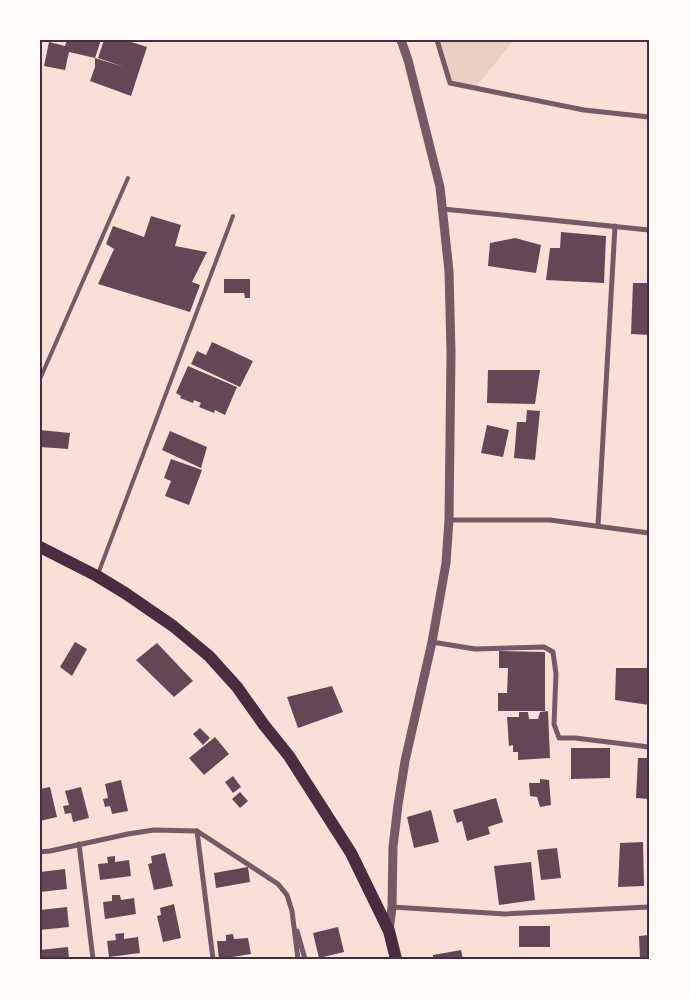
<svg xmlns="http://www.w3.org/2000/svg" width="689" height="999" font-family="Cabin,sans-serif">
  <style>
    .green { fill: #ebcfc5 }
    .building { fill: #644757 }
    .lines { fill: none; stroke-linecap: round; stroke-linejoin: round }
    .service { stroke: #755966; stroke-width: 4 }
    .minor { stroke: #755966; stroke-width: 5 }
    .tertiary { stroke: #755966; stroke-width: 9 }
    .primary { stroke: #4a2c40; stroke-width: 12 }
    .neatline { fill: none; stroke: #4a2c40; stroke-width: 2 }
  </style>
  <rect width="100%" height="100%" fill="#f7e1d7"/>
  <path class="green" d="M 437,40 L 514,40 L 475,88 L 450,83 Z"/>
  <g class="building">
    <path d="M 67,40 L 101,40 L 95,58 L 124,67 L 98,58 L 104,40 L 125,40 L 147,47 L 131,96 L 90,81 L 95,67 L 95,58 L 69,52 L 65,70 L 44,66 L 49,42 L 65,46 Z"/>
    <path d="M 151,216 L 181,225 L 175,246 L 207,252 L 192,282 L 200,285 L 190,312 L 98,284 L 114,249 L 106,244 L 113,226 L 144,237 Z"/>
    <path d="M 561,232 L 606,236 L 604,283 L 546,280 L 550,248 L 560,248 Z"/>
    <path d="M 515,238 L 541,245 L 536,273 L 488,266 L 490,243 Z"/>
    <path d="M 224,279 L 250,279 L 250,298 L 245,298 L 244,293 L 224,293 Z"/>
    <path d="M 633,283 L 649,283 L 649,335 L 631,334 Z"/>
    <path d="M 212,342 L 253,361 L 240,387 L 191,364 L 197,351 L 206,355 Z"/>
    <path d="M 188,366 L 237,387 L 225,415 L 215,410 L 214,413 L 199,407 L 201,403 L 194,400 L 193,403 L 180,398 L 181,396 L 176,393 Z"/>
    <path d="M 488,370 L 540,370 L 535,404 L 487,403 Z"/>
    <path d="M 527,410 L 540,411 L 535,460 L 514,458 L 517,422 L 526,422 Z"/>
    <path d="M 487,425 L 509,430 L 503,457 L 481,453 Z"/>
    <path d="M 40,430 L 70,433 L 68,449 L 40,447 Z"/>
    <path d="M 170,431 L 207,447 L 201,468 L 162,450 Z"/>
    <path d="M 171,459 L 202,470 L 189,505 L 165,496 L 171,481 L 164,478 Z"/>
    <path d="M 75,642 L 87,649 L 72,676 L 60,667 Z"/>
    <path d="M 157,643 L 193,681 L 174,697 L 136,660 Z"/>
    <path d="M 499,651 L 545,652 L 545,711 L 498,711 L 498,693 L 507,693 L 508,668 L 499,668 Z"/>
    <path d="M 616,668 L 649,668 L 649,705 L 615,700 Z"/>
    <path d="M 332,686 L 343,712 L 298,728 L 287,697 Z"/>
    <path d="M 548,711 L 550,758 L 518,760 L 518,752 L 513,752 L 513,745 L 509,746 L 507,717 L 519,717 L 519,712 L 528,712 L 529,719 L 538,719 L 540,712 Z"/>
    <path d="M 200,728 L 210,738 L 203,745 L 193,734 Z"/>
    <path d="M 215,737 L 229,754 L 204,775 L 189,758 Z"/>
    <path d="M 571,748 L 610,748 L 610,778 L 571,779 Z"/>
    <path d="M 638,758 L 649,758 L 649,799 L 636,798 Z"/>
    <path d="M 233,776 L 241,787 L 233,793 L 225,782 Z"/>
    <path d="M 540,779 L 549,780 L 551,805 L 540,807 L 537,797 L 530,796 L 529,783 L 540,783 Z"/>
    <path d="M 121,780 L 128,811 L 112,814 L 110,806 L 105,807 L 103,799 L 108,798 L 105,784 Z"/>
    <path d="M 50,787 L 57,817 L 40,821 L 40,789 Z"/>
    <path d="M 81,787 L 89,818 L 73,822 L 71,813 L 65,814 L 63,806 L 69,805 L 65,791 Z"/>
    <path d="M 240,792 L 248,801 L 240,808 L 232,799 Z"/>
    <path d="M 496,798 L 503,822 L 488,827 L 490,834 L 467,841 L 462,821 L 457,823 L 453,810 Z"/>
    <path d="M 431,810 L 439,842 L 414,848 L 407,817 Z"/>
    <path d="M 643,842 L 644,886 L 618,887 L 620,843 Z"/>
    <path d="M 557,848 L 561,878 L 541,880 L 537,850 Z"/>
    <path d="M 165,853 L 173,886 L 154,890 L 148,864 L 152,863 L 151,856 Z"/>
    <path d="M 115,856 L 115,862 L 129,860 L 131,876 L 100,880 L 98,864 L 108,863 L 107,857 Z"/>
    <path d="M 531,862 L 535,900 L 499,905 L 494,866 Z"/>
    <path d="M 248,867 L 250,882 L 216,888 L 214,873 Z"/>
    <path d="M 65,869 L 67,889 L 40,892 L 40,872 Z"/>
    <path d="M 112,895 L 120,895 L 121,900 L 134,898 L 136,914 L 105,919 L 103,902 L 112,901 Z"/>
    <path d="M 174,904 L 181,938 L 163,942 L 157,916 L 161,915 L 160,908 Z"/>
    <path d="M 67,907 L 69,927 L 40,930 L 40,910 Z"/>
    <rect x="519" y="926" width="31" height="21"/>
    <path d="M 338,927 L 344,952 L 319,958 L 313,933 Z"/>
    <path d="M 124,933 L 124,939 L 138,937 L 140,953 L 109,957 L 107,941 L 116,940 L 115,934 Z"/>
    <path d="M 233,934 L 234,939 L 248,938 L 251,954 L 219,959 L 217,941 L 226,941 L 226,935 Z"/>
    <path d="M 649,935 L 649,959 L 640,959 L 639,936 Z"/>
    <path d="M 68,947 L 69,959 L 40,959 L 40,950 Z"/>
    <path d="M 461,950 L 463,959 L 433,959 L 433,955 Z"/>
  </g>
  <g class="lines">
    <g class="service">
      <path d="M 40,379 L 128,178"/>
      <path d="M 98,574 L 233,216"/>
    </g>
    <g class="minor">
      <path d="M 437,40 L 450,83 L 584,110 L 649,117"/>
      <path d="M 443,209 L 649,230"/>
      <path d="M 449,520 L 550,520 L 649,533"/>
      <path d="M 598,526 L 615,226"/>
      <path d="M 432,642 L 475,649 L 544,647 L 553,652 L 556,674 L 554,724 L 559,738 L 575,738 L 649,747"/>
      <path d="M 197,831 L 278,884 L 287,895 L 292,911 L 298,959"/>
      <path d="M 79,844 L 93,959"/>
      <path d="M 40,852 L 50,851 L 128,834 L 154,830 L 197,831 L 213,959"/>
      <path d="M 392,907 L 505,914 L 649,907"/>
      <path d="M 297,931 L 305,959"/>
    </g>
    <path class="tertiary" d="M 389,931 L 392,907 L 393,847 L 398,805 L 405,761 L 432,642 L 446,563 L 449,520 L 451,353 L 449,271 L 440,187 L 408,60 L 401,40"/>
    <path class="primary" d="M 40,547 L 97,576 L 125,593 L 173,626 L 209,656 L 237,687 L 264,725 L 289,756 L 351,853 L 389,931 L 396,959"/>
  </g>
  <rect width="689" height="999" fill="none" stroke="#fffaf5" stroke-width="82"/>
  <rect x="41" y="41" width="607" height="917" class="neatline"/>
</svg>
